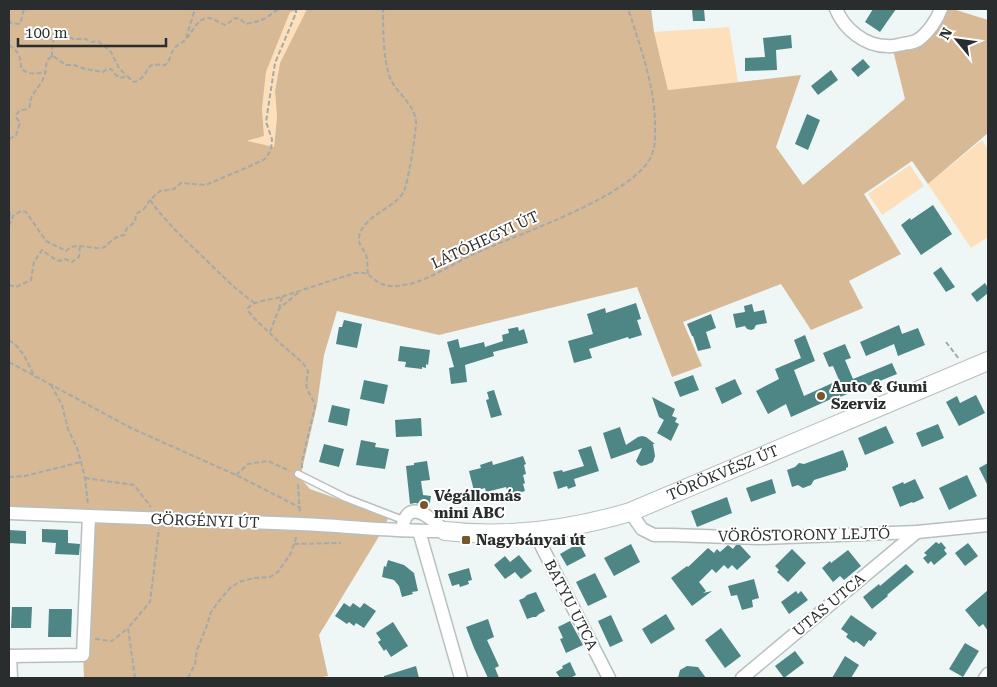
<svg xmlns="http://www.w3.org/2000/svg" width="997" height="687" font-family="'Roboto Serif',serif">
  <style>
    .green { fill: #fddfbb }
    .forest { fill: #d7b996 }
    .building { fill: #4e8585 }
    .lines { fill: none; stroke-linecap: round; stroke-linejoin: round }
    .lane-casing { stroke: #b8bfbf; stroke-width: 9 }
    .street-casing { stroke: #b8bfbf; stroke-width: 15 }
    .secondary-casing { stroke: #b8bfbf; stroke-width: 20 }
    .path { stroke: #a4a9a9; stroke-width: 2; stroke-dasharray: 5 2.5; stroke-linecap: butt }
    .lane { stroke: #fff; stroke-width: 6 }
    .street { stroke: #fff; stroke-width: 12 }
    .secondary { stroke: #fff; stroke-width: 18 }
    .poi-dot { fill: #76562c; stroke: #fff; stroke-width: 2 }
    .labels { text-anchor: middle; dominant-baseline: central; stroke-width: 4; stroke-linejoin: round; paint-order: stroke }
    .street-label { font-size: 15px; fill: #2a2d2d; stroke: #fff }
    .poi-label { font-size: 15px; font-weight: bold; fill: #2a2d2d; stroke: #fff; text-anchor: start }
  </style>
  <rect width="100%" height="100%" fill="#eff6f6"/>
  <g class="green">
    <path d="M 304,9 L 307,9 L 280,63 L 275,91 L 277,117 L 274,147 L 246,142 L 264,136 L 262,109 L 266,72 L 290,12 Z"/>
    <path d="M 729,27 L 738,82 L 668,90 L 654,32 Z"/>
    <path d="M 982,140 L 988,150 L 988,237 L 971,248 L 928,184 Z"/>
    <path d="M 910,165 L 924,186 L 882,215 L 868,194 Z"/>
  </g>
  <path class="forest" d="M 9,9 L 304,9 L 290,12 L 266,72 L 262,109 L 264,136 L 247,141 L 274,147 L 277,117 L 275,91 L 280,63 L 307,9 L 651,9 L 654,32 L 668,90 L 801,75 L 776,147 L 803,185 L 905,99 L 892,46 L 914,42 L 941,9 L 953,9 L 988,20 L 988,133 L 928,184 L 912,161 L 864,194 L 901,254 L 849,281 L 863,308 L 811,330 L 781,284 L 683,322 L 702,366 L 672,377 L 637,287 L 439,335 L 337,311 L 324,355 L 317,405 L 300,478 L 310,489 L 389,517 L 378,538 L 319,635 L 328,676 L 316,678 L 84,678 L 83,655 L 89,516 L 9,513 Z"/>
  <g class="building">
    <path d="M 692,9 L 704,9 L 705,21 L 693,21 Z"/>
    <path d="M 873,9 L 896,9 L 880,32 L 865,22 Z"/>
    <path d="M 791,35 L 792,48 L 776,50 L 777,70 L 745,71 L 745,58 L 765,57 L 763,38 Z"/>
    <path d="M 863,59 L 870,67 L 858,77 L 851,69 Z"/>
    <path d="M 831,70 L 838,80 L 818,95 L 811,86 Z"/>
    <path d="M 807,114 L 820,120 L 808,150 L 795,144 Z"/>
    <path d="M 933,205 L 952,234 L 921,255 L 901,225 L 910,218 L 911,220 Z"/>
    <path d="M 941,267 L 955,287 L 946,292 L 933,273 Z"/>
    <path d="M 985,283 L 988,288 L 988,293 L 977,302 L 971,294 Z"/>
    <path d="M 636,303 L 641,319 L 637,320 L 642,335 L 629,339 L 628,337 L 589,349 L 592,358 L 574,363 L 568,341 L 593,334 L 587,314 L 605,308 L 606,313 Z"/>
    <path d="M 752,304 L 754,312 L 764,310 L 767,323 L 756,325 L 754,329 L 751,330 L 747,329 L 745,326 L 736,328 L 733,314 L 745,312 L 744,306 Z"/>
    <path d="M 711,314 L 716,328 L 706,332 L 711,348 L 698,351 L 693,336 L 692,336 L 687,324 Z"/>
    <path d="M 344,320 L 362,324 L 357,348 L 336,344 L 339,327 L 342,327 Z"/>
    <path d="M 899,325 L 902,334 L 918,328 L 925,345 L 898,356 L 894,344 L 866,356 L 860,342 Z"/>
    <path d="M 518,327 L 519,331 L 524,329 L 528,343 L 493,352 L 494,356 L 465,365 L 467,382 L 451,384 L 449,368 L 454,367 L 447,342 L 458,339 L 460,348 L 484,342 L 485,347 L 503,341 L 502,335 L 509,333 L 508,329 Z"/>
    <path d="M 805,335 L 815,361 L 794,370 L 804,396 L 839,380 L 833,366 L 829,367 L 823,353 L 845,344 L 851,358 L 845,360 L 853,379 L 892,363 L 897,374 L 840,397 L 840,395 L 791,417 L 786,404 L 768,414 L 756,391 L 779,379 L 775,369 L 801,358 L 794,340 Z"/>
    <path d="M 400,346 L 430,350 L 428,365 L 426,364 L 426,368 L 422,367 L 422,369 L 405,367 L 406,362 L 398,361 Z"/>
    <path d="M 693,375 L 699,390 L 680,397 L 674,382 Z"/>
    <path d="M 735,379 L 742,394 L 722,404 L 715,388 Z"/>
    <path d="M 364,380 L 388,385 L 384,404 L 360,399 Z"/>
    <path d="M 494,390 L 502,415 L 491,418 L 486,400 L 489,399 L 487,392 Z"/>
    <path d="M 976,395 L 985,413 L 959,426 L 946,402 L 957,396 L 960,403 Z"/>
    <path d="M 652,397 L 675,409 L 672,416 L 677,418 L 675,422 L 679,424 L 671,441 L 657,433 L 664,420 L 659,417 Z"/>
    <path d="M 332,405 L 350,409 L 347,426 L 328,422 Z"/>
    <path d="M 421,418 L 422,436 L 396,437 L 395,420 Z"/>
    <path d="M 938,424 L 944,438 L 922,447 L 916,433 Z"/>
    <path d="M 886,426 L 894,443 L 865,455 L 858,438 Z"/>
    <path d="M 620,427 L 626,445 L 638,437 L 642,436 L 646,437 L 655,444 L 653,444 L 655,456 L 653,462 L 646,465 L 641,466 L 638,464 L 636,461 L 642,448 L 611,459 L 603,433 Z"/>
    <path d="M 361,440 L 376,443 L 375,447 L 389,449 L 385,469 L 356,465 Z"/>
    <path d="M 324,444 L 344,449 L 339,467 L 319,462 Z"/>
    <path d="M 591,446 L 599,471 L 574,479 L 576,486 L 568,489 L 567,486 L 558,489 L 553,472 L 562,470 L 563,472 L 584,466 L 578,450 Z"/>
    <path d="M 843,450 L 848,464 L 848,467 L 846,468 L 846,470 L 814,480 L 811,485 L 803,488 L 798,485 L 792,487 L 787,470 L 795,467 L 799,463 L 804,464 Z"/>
    <path d="M 523,456 L 526,464 L 524,465 L 526,474 L 523,475 L 525,483 L 523,484 L 525,491 L 509,496 L 506,487 L 486,492 L 485,488 L 474,491 L 469,471 L 481,468 L 480,465 L 492,461 L 493,465 Z"/>
    <path d="M 427,461 L 430,480 L 421,481 L 423,495 L 431,496 L 429,508 L 421,504 L 415,503 L 410,504 L 406,466 L 414,465 L 414,463 Z"/>
    <path d="M 988,463 L 988,486 L 979,468 Z"/>
    <path d="M 967,475 L 977,496 L 949,510 L 939,488 Z"/>
    <path d="M 772,479 L 776,493 L 751,502 L 746,488 Z"/>
    <path d="M 915,479 L 924,498 L 913,503 L 912,502 L 900,507 L 892,487 L 903,482 L 904,484 Z"/>
    <path d="M 727,497 L 732,513 L 697,527 L 691,511 Z"/>
    <path d="M 42,529 L 68,530 L 68,543 L 80,544 L 79,555 L 55,554 L 56,543 L 42,542 Z"/>
    <path d="M 9,530 L 26,531 L 26,544 L 9,543 Z"/>
    <path d="M 936,542 L 939,544 L 941,542 L 946,548 L 944,550 L 947,554 L 934,565 L 931,561 L 928,564 L 923,558 L 927,555 L 924,553 Z"/>
    <path d="M 579,543 L 586,556 L 567,566 L 560,554 Z"/>
    <path d="M 968,543 L 978,556 L 965,566 L 955,553 Z"/>
    <path d="M 631,544 L 640,562 L 614,576 L 604,558 Z"/>
    <path d="M 728,545 L 733,549 L 736,545 L 740,545 L 751,557 L 737,570 L 732,565 L 728,569 L 724,565 L 716,573 L 712,569 L 699,582 L 706,591 L 703,593 L 712,591 L 692,606 L 671,578 L 687,566 L 688,567 L 708,548 L 714,553 L 717,549 L 720,552 Z"/>
    <path d="M 792,549 L 806,563 L 788,582 L 777,572 L 779,570 L 775,566 Z"/>
    <path d="M 848,550 L 861,566 L 844,580 L 840,576 L 833,582 L 822,568 L 830,561 L 831,563 Z"/>
    <path d="M 519,555 L 532,571 L 521,579 L 515,572 L 505,579 L 494,565 L 505,556 L 510,562 Z"/>
    <path d="M 388,560 L 404,565 L 414,573 L 418,591 L 412,592 L 413,594 L 402,597 L 399,586 L 394,580 L 382,577 L 384,566 L 386,567 Z"/>
    <path d="M 906,564 L 914,572 L 887,595 L 888,596 L 872,609 L 863,597 L 879,584 L 880,586 Z"/>
    <path d="M 469,568 L 472,580 L 468,581 L 469,584 L 460,587 L 459,584 L 452,586 L 448,574 Z"/>
    <path d="M 595,573 L 607,597 L 588,606 L 576,582 Z"/>
    <path d="M 754,579 L 759,598 L 752,600 L 753,607 L 742,610 L 737,595 L 731,596 L 728,586 Z"/>
    <path d="M 988,590 L 988,631 L 983,624 L 979,627 L 965,610 Z"/>
    <path d="M 796,591 L 798,594 L 801,591 L 808,600 L 789,614 L 781,602 Z"/>
    <path d="M 536,592 L 545,611 L 539,614 L 536,617 L 533,617 L 527,619 L 519,600 L 524,598 L 527,595 Z"/>
    <path d="M 344,603 L 350,607 L 353,603 L 360,608 L 364,603 L 376,611 L 364,628 L 356,623 L 354,626 L 349,622 L 347,624 L 335,616 Z"/>
    <path d="M 12,607 L 32,607 L 31,628 L 11,628 Z"/>
    <path d="M 49,609 L 72,609 L 71,637 L 48,637 Z"/>
    <path d="M 666,614 L 675,629 L 651,644 L 642,629 Z"/>
    <path d="M 611,615 L 623,641 L 610,647 L 598,621 Z"/>
    <path d="M 851,615 L 877,633 L 871,641 L 869,640 L 864,647 L 856,641 L 854,643 L 846,637 L 848,634 L 841,629 Z"/>
    <path d="M 488,619 L 494,637 L 487,640 L 499,666 L 495,668 L 499,678 L 488,678 L 474,648 L 466,627 Z"/>
    <path d="M 570,621 L 583,645 L 566,653 L 560,639 L 563,638 L 558,627 Z"/>
    <path d="M 393,622 L 408,646 L 391,657 L 386,649 L 384,651 L 378,642 L 381,640 L 376,633 Z"/>
    <path d="M 721,628 L 741,656 L 725,668 L 705,640 Z"/>
    <path d="M 965,643 L 979,651 L 963,677 L 949,669 Z"/>
    <path d="M 795,651 L 804,663 L 784,678 L 775,666 Z"/>
    <path d="M 845,656 L 859,665 L 851,678 L 832,678 Z"/>
    <path d="M 570,662 L 576,675 L 570,678 L 560,678 L 556,672 L 563,668 L 562,666 Z"/>
    <path d="M 416,666 L 419,678 L 384,678 L 384,676 Z"/>
    <path d="M 687,666 L 698,667 L 706,678 L 678,678 L 680,670 Z"/>
  </g>
  <g class="lines">
    <defs>
      <path id="lane" d="M 298,474 L 346,498 L 403,520"/>
      <g id="street">
        <path d="M 836,9 C 844,29 865,46 887,46 C 892,47 898,45 903,44 C 908,43 913,43 918,40 C 928,33 937,20 941,9"/>
        <path d="M 630,512 L 642,529 L 654,535 L 672,535 L 759,538 L 917,532 L 988,525"/>
        <path d="M 9,513 C 106,517 204,520 301,524 C 349,526 397,532 445,531"/>
        <path d="M 402,530 C 407,495 431,518 445,531"/>
        <path d="M 535,530 L 542,547 L 609,678"/>
        <path d="M 419,531 L 461,678"/>
        <path d="M 9,656 L 83,655 L 89,516"/>
        <path d="M 10,656 L 11,678"/>
        <path d="M 742,678 L 917,532"/>
        <path d="M 985,678 L 988,674"/>
      </g>
      <g id="secondary">
        <path id="s1" d="M 445,531 C 507,538 570,530 630,512 L 988,361"/>
      </g>
    </defs>
    <use href="#lane" class="lane-casing"/>
    <use href="#street" class="street-casing"/>
    <use href="#secondary" class="secondary-casing"/>
    <g class="path">
      <path d="M 9,20 L 11,23 L 20,24 L 24,9"/>
      <path d="M 186,38 L 195,9"/>
      <path d="M 9,45 C 19,51 21,58 21,69 C 31,75 35,74 46,72"/>
      <path d="M 52,57 C 52,49 52,42 55,35 L 63,34 L 73,39 L 86,39 L 91,42 L 98,41 L 111,52 L 119,68 L 127,76"/>
      <path d="M 9,139 L 16,135 L 20,123 L 16,117 C 17,110 22,110 28,109 L 30,106 C 29,94 40,88 44,77 C 48,68 43,60 53,56 L 66,65 L 74,65 L 85,69 L 103,72 L 107,69 L 111,69 L 117,76 L 120,78 L 127,76 L 134,82 C 146,79 146,68 152,65 C 155,64 162,65 165,65 C 171,61 170,54 174,49 C 177,44 183,43 186,39 C 193,32 197,18 208,18 C 215,18 219,24 226,25 L 235,18 L 240,19 L 246,24 C 255,22 263,21 270,15 C 275,12 275,10 281,9"/>
      <path d="M 150,200 C 165,221 184,239 203,257 C 220,273 235,290 255,303"/>
      <path d="M 9,212 L 10,213 L 9,224"/>
      <path d="M 9,226 L 13,216 L 21,211 L 26,212 L 46,241 L 66,251 C 75,241 89,249 100,248 C 105,248 107,245 110,242 C 114,238 119,236 124,235 L 127,228 L 135,222 L 136,214 L 144,209 L 150,200 L 160,191 L 174,189 L 181,183 L 206,185 L 248,167 L 265,159 L 271,150 L 272,139 L 266,122 L 275,63 L 296,13 L 296,9"/>
      <path d="M 368,274 C 367,268 368,261 366,255 C 364,250 358,244 359,238 C 361,217 393,209 403,193 C 408,185 416,133 416,122 C 415,105 398,94 391,80 C 383,64 383,27 383,9"/>
      <path d="M 9,285 L 16,287 L 31,280 L 34,262 L 42,250 L 53,258 L 59,261 L 65,259 L 72,262 L 79,257 L 80,246"/>
      <path d="M 279,309 L 282,297"/>
      <path d="M 270,332 L 279,309 L 300,291"/>
      <path d="M 9,340 C 23,349 27,362 35,377"/>
      <path d="M 946,342 L 959,359"/>
      <path d="M 9,362 L 131,428 L 236,475 L 299,507"/>
      <path d="M 51,385 L 62,405 L 68,429 L 77,448 L 81,462 L 85,478 L 88,505"/>
      <path d="M 302,468 L 302,461 L 315,407 C 314,399 309,395 307,388 C 305,382 308,376 308,371 L 303,363 L 281,344 L 254,318 L 249,312 L 248,308 C 255,300 271,300 281,297 C 305,289 330,281 355,273 C 372,271 369,279 382,284 C 388,287 397,287 404,285 C 423,282 439,272 456,263 C 465,258 474,254 483,250 C 522,233 639,193 652,154 C 656,144 655,135 655,125 C 655,87 641,50 630,14 L 627,9"/>
      <path d="M 236,475 L 248,464 L 268,461 L 290,471"/>
      <path d="M 9,477 L 25,476 L 81,462"/>
      <path d="M 85,478 L 134,485 L 151,507"/>
      <path d="M 298,484 L 300,514"/>
      <path d="M 294,544 L 341,543"/>
      <path d="M 95,639 L 112,641 L 128,628"/>
      <path d="M 135,678 L 128,628 L 150,602 L 159,529"/>
      <path d="M 188,678 L 195,664 L 197,650 L 206,628 L 211,612 L 219,601 L 230,588 L 239,582 L 254,578 L 270,577 L 278,572 L 291,553 L 297,535"/>
    </g>
    <use href="#lane" class="lane"/>
    <use href="#street" class="street"/>
    <use href="#secondary" class="secondary"/>
  </g>
  <g class="poi-dot">
    <circle cx="821" cy="396" r="5"/>
    <circle cx="424" cy="505" r="5"/>
    <rect x="461" y="535" width="10" height="10" rx="2.5"/>
  </g>
  <g class="labels">
    <g class="street-label">
      <text transform="translate(485 240) rotate(-25)">LÁTÓHEGYI ÚT</text>
      <text stroke="none"><textPath href="#s1" startOffset="288">TÖRÖKVÉSZ ÚT</textPath></text>
      <text transform="translate(205 521) rotate(2)">GÖRGÉNYI ÚT</text>
      <text transform="translate(804 535) rotate(-1)">VÖRÖSTORONY LEJTŐ</text>
      <text transform="translate(571 605) rotate(63)">BATYU UTCA</text>
      <text transform="translate(829 605) rotate(-40)">UTAS UTCA</text>
    </g>
    <g class="poi-label">
      <text x="831" y="387">Auto &amp; Gumi<tspan x="831" dy="17">Szerviz</tspan></text>
      <text x="434" y="496">Végállomás<tspan x="434" dy="17">mini ABC</tspan></text>
      <text x="476" y="540">Nagybányai út</text>
    </g>
  </g>
  <rect width="997" height="687" fill="none" stroke="#2a2d2d" stroke-width="20"/>
  <g transform="translate(957 40) rotate(299)" stroke="#ffffff" stroke-width="4" paint-order="stroke">
  <path d="M0-4L9 19L0 12L-9 19Z" fill="#2a2d2d"/>
  <text y="-8" font-size="14" font-weight="bold" text-anchor="middle" fill="#2a2d2d">N</text>
  </g>
  <path d="M18 38v8h148v-8" fill="none" stroke="#2a2d2d" stroke-width="2.5"/>
  <text x="25" y="38" font-size="15" fill="#2a2d2d" stroke="#ffffff" stroke-width="4" paint-order="stroke">100 m</text>
</svg>
